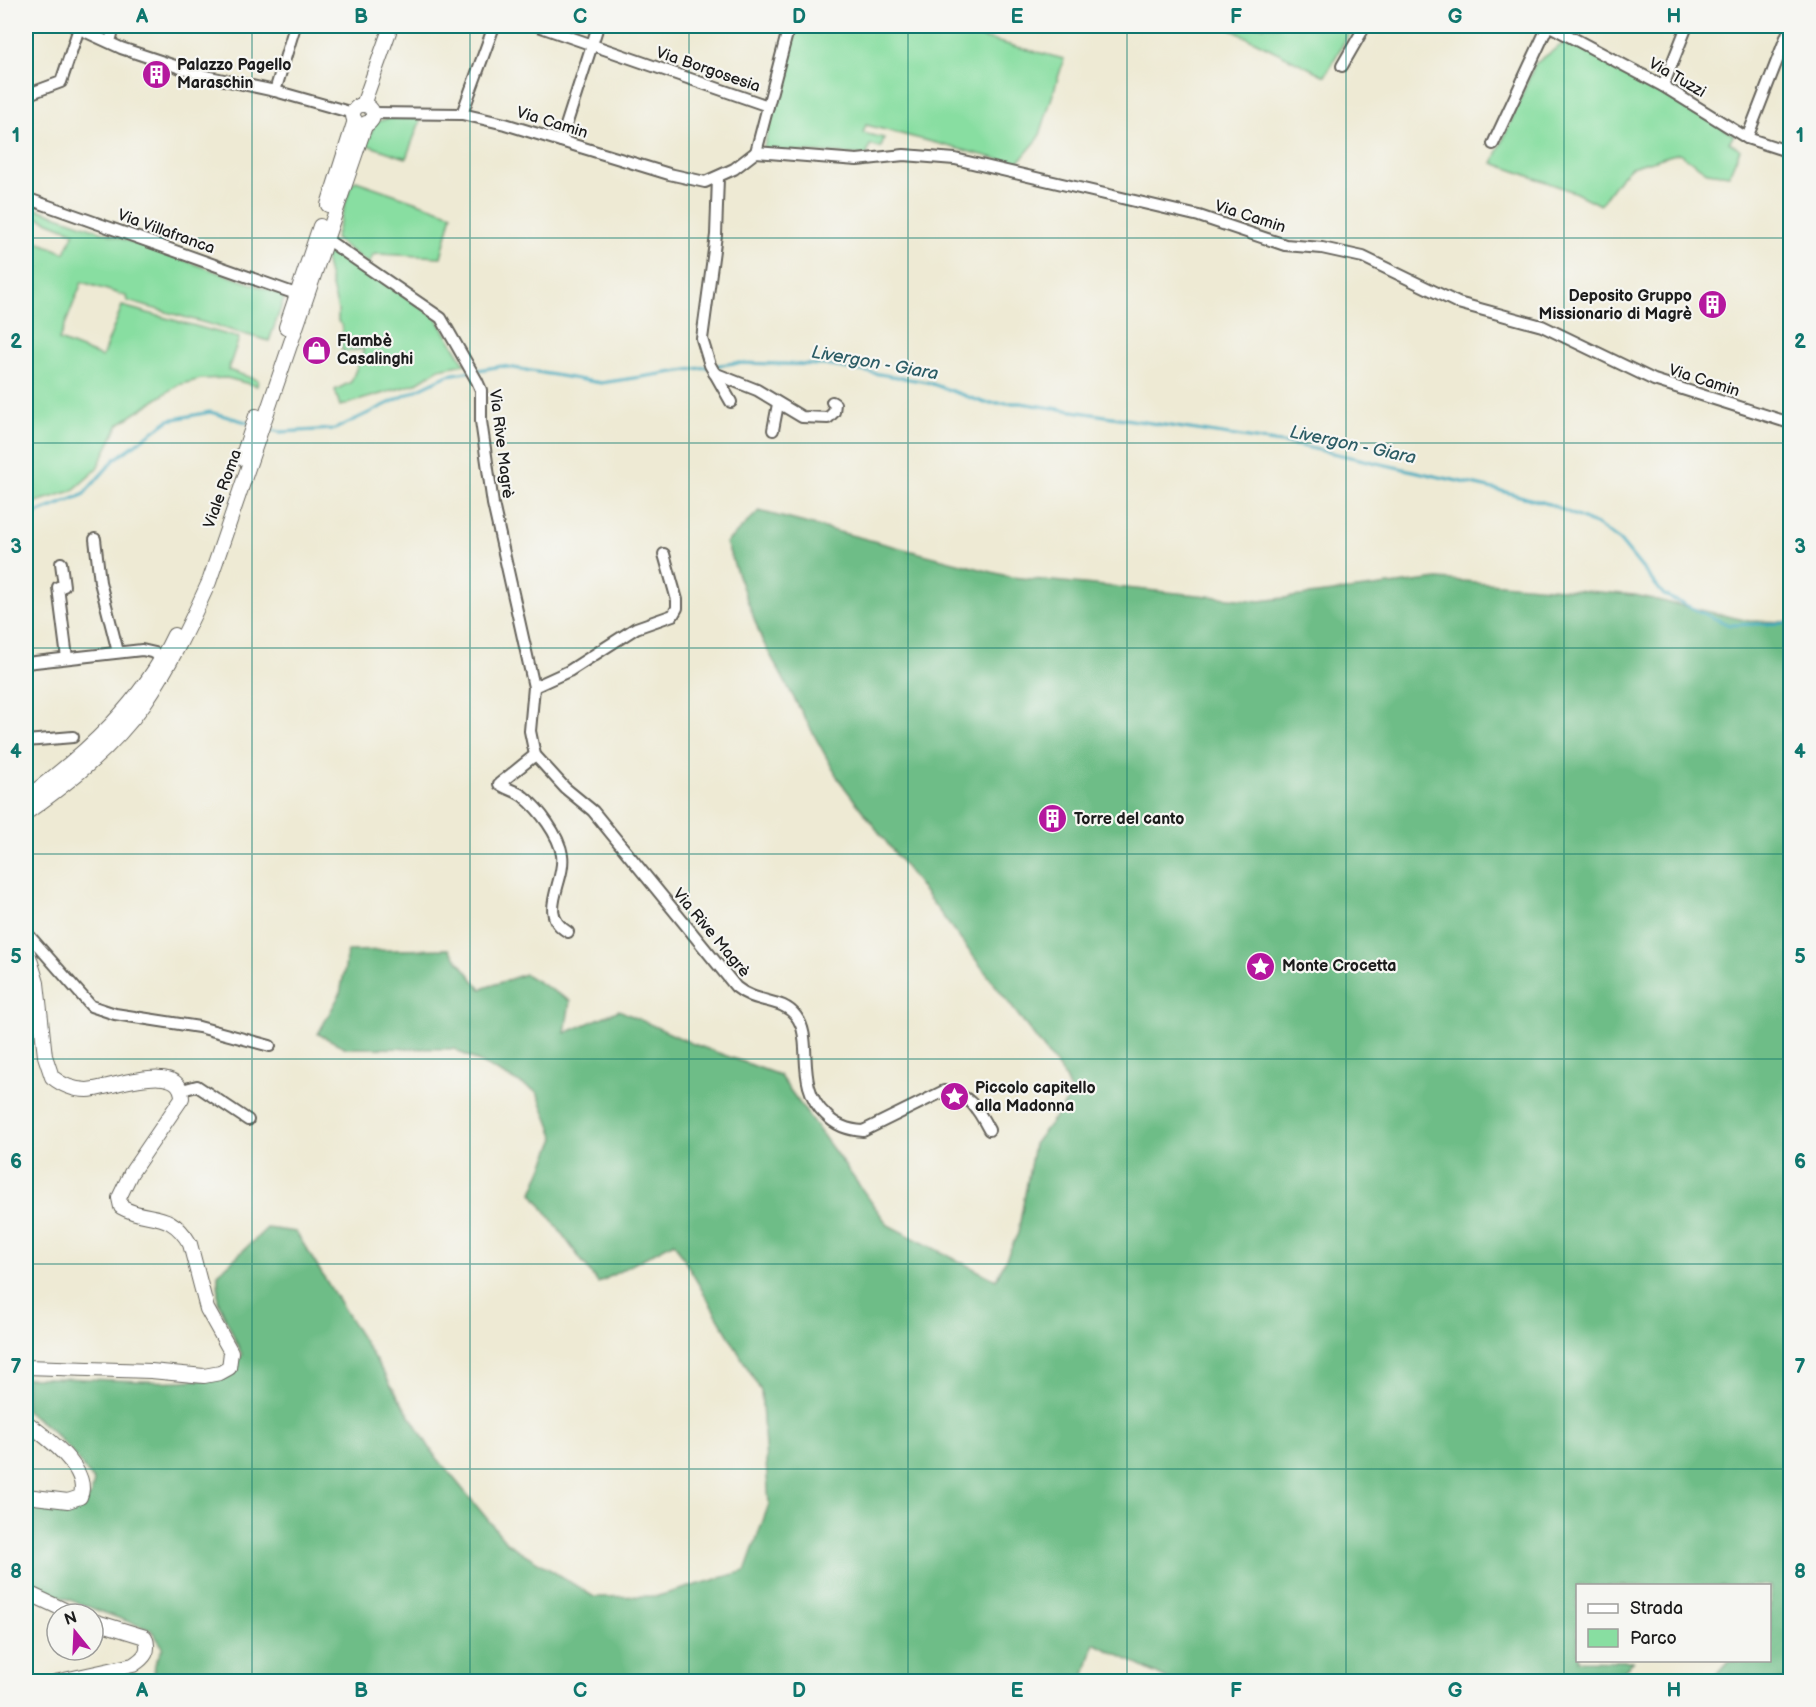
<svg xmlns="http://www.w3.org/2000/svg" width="1816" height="1707" font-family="'Balsamiq Sans',sans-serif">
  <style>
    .green { fill: #88dea1; stroke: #527d5e; stroke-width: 1.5 }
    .forest { fill: #6ebd87; stroke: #456c52; stroke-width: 1.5 }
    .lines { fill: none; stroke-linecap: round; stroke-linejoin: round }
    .stream { stroke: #3faabf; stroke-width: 3 }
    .street-casing { stroke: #66645c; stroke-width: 14 }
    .secondary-casing { stroke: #66645c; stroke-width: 16 }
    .street { stroke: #fff; stroke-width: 10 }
    .secondary { stroke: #fff; stroke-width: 14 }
    .grid { fill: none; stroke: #0f766e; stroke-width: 1.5; stroke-opacity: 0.55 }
    .labels { text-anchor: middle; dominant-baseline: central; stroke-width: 4.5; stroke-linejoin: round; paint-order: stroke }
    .poi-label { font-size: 16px; font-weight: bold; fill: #1c1c1c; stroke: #f6f6f2; text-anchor: start }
    .street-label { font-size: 16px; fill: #1c1c1c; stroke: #f6f6f2 }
    .water-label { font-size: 18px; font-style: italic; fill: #2c5c65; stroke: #f6f6f2 }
    .neatline { fill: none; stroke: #0f766e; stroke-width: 2 }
    .grid-label { font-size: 20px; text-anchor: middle; font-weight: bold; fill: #0f766e }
  </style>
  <rect width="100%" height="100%" fill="#f6f6f2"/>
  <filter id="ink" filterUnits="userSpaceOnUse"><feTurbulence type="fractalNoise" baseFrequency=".0167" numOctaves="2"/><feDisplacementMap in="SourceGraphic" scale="12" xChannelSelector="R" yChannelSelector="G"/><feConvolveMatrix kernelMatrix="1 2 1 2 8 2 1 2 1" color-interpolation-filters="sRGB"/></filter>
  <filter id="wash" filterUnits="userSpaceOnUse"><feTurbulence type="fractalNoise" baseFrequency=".008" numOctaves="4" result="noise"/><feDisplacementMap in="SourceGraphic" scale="24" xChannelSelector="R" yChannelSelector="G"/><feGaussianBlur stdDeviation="1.35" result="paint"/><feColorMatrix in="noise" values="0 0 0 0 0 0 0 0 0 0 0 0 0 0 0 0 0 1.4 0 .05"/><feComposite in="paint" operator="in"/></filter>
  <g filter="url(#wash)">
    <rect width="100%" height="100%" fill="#eeead4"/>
    <g class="green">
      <path d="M 795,26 L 936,26 L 1064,59 L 1039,138 L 1017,164 L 866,125 L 863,133 L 884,138 L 881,148 L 870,145 L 867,155 L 763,150 Z"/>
      <path d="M 1224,26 L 1353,26 L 1325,76 Z"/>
      <path d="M 1569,39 L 1658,87 L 1734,135 L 1729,142 L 1740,149 L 1729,175 L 1707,172 L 1679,153 L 1631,167 L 1619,179 L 1600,205 L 1574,192 L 1493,163 L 1535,64 Z"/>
      <path d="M 397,116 L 421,119 L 406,158 L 367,145 L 375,122 Z"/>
      <path d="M 356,181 L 452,214 L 441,257 L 377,254 L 373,255 L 369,264 L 335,239 L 351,184 Z"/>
      <path d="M 37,209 L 281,294 L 284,299 L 269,341 L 127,301 L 126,296 L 82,282 L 59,340 L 102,357 L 122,306 L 239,338 L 228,370 L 258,380 L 257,386 L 227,378 L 201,379 L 178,385 L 119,424 L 96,470 L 72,491 L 26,505 L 26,237 L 65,253 L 74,232 L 34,216 Z"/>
      <path d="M 333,249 L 436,317 L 465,364 L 439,369 L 415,384 L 340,406 L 335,390 L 351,382 L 364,349 L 342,352 L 342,326 L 338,321 L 338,310 L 325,259 L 328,251 Z"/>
    </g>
    <path class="forest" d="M 759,511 L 1011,577 L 1260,601 L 1438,579 L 1635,595 L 1749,621 L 1790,622 L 1790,1681 L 1710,1681 L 1728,1661 L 1770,1660 L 1770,1586 L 1578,1586 L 1578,1660 L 1633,1661 L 1615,1681 L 1171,1681 L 1094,1643 L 1083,1682 L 153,1682 L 155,1664 L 163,1647 L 151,1630 L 43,1590 L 26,1581 L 26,1507 C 49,1510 69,1507 90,1497 L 94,1482 C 74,1454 55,1429 26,1411 L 26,1378 C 93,1376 160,1388 227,1376 L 242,1355 L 218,1301 L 218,1274 L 267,1228 L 296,1232 L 433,1453 L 507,1543 L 594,1597 L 658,1596 L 745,1571 L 769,1504 L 761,1391 L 674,1242 L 598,1283 L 532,1193 L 555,1138 L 537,1092 L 454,1049 L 346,1048 L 318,1034 L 340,994 L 348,951 L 449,949 L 481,989 L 525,974 L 570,1001 L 565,1033 L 619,1010 L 691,1043 L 779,1075 L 888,1225 L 996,1280 L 1018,1233 L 1034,1144 L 1072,1095 L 1063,1074 L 839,780 L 762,640 L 726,543 Z"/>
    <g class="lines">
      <g class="stream">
        <path d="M 265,428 L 280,432 L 335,429 L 448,375 L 502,366 L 601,383 L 734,363 L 825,365 L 927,382 L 985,403 L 1021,403 L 1301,446 L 1498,490 L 1549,504 L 1597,525 L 1620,541 L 1664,595 L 1729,625 L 1790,623"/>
        <path d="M 26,517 L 83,495 L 115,459 L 169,420 L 210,412 L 250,423"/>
      </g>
    </g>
  </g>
  <g filter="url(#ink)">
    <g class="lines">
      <defs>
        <g id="street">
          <path d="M 73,26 L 121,48 L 205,76 L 275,91 L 353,113"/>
          <path d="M 538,26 L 768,106"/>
          <path d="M 1550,26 L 1663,86 L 1747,138 L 1790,152"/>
          <path d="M 110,42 L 114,26"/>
          <path d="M 1342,66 L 1365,26"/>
          <path d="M 1663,86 L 1687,26"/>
          <path d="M 275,91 L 295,26"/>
          <path d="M 26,95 L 61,82 L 79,28"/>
          <path d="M 372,113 L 462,114 L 505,124 L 669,174 L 705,182 L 734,169 L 756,152 L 857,160 L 904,155 L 955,159 L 1199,216 L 1285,245 L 1322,248 L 1363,257 L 1458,303 L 1542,326 L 1654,380 L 1790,423"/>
          <path d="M 462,114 L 494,26"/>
          <path d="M 1747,138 L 1790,27"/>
          <path d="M 561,141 L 598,26"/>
          <path d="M 1493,144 L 1548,26"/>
          <path d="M 756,152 L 789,26"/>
          <path d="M 718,177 L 716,235 L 702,339 L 710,365 L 731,402"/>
          <path d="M 26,198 L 296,294"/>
          <path d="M 326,239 L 441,318 L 477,381 L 481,390 L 481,421 L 493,504 L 534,687 L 530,731 L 535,755 L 565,788 L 593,811 L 736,987 C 758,1005 781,997 796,1016 C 815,1040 793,1085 826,1115 C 836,1126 848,1130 863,1131 L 944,1091 C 969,1093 978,1109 989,1130"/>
          <path d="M 714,373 L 757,390 L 802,417 L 828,418 L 834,412 L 835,404 L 832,402"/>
          <path d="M 773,430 L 778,404"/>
          <path d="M 95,539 L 100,582 L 118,652"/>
          <path d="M 61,563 L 64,586 L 58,587 L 67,658"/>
          <path d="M 26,663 L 142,650 L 155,653 L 160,659"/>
          <path d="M 534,687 L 569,671 L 636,628 L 673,615 L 677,608 L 677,600 L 664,554"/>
          <path d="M 26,741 L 73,737"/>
          <path d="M 535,755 L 499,784 C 506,789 517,791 524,797 C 539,809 559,835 562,855 C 566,882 536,914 568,932"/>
          <path d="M 26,932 L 91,1006 L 115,1014 L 199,1027 L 270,1046"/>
          <path d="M 182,1090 L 197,1086 L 248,1120"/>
        </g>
        <g id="secondary">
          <path d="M 363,105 L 391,26"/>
          <circle cx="363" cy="115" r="10"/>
          <path d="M 328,205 L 355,120"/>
          <path d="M 286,327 L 320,226"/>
          <path d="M 242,458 L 256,416"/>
          <path d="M 26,798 C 85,754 142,703 174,635"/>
          <path d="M 26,813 C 68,783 113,748 144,704 C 170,666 190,624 209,582 L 366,123"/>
          <path d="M 26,946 L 37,983 L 45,1056 L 52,1077 C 62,1085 73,1090 87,1090 C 110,1089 182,1058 182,1098 L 131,1173 L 119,1198 L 121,1207 C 149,1223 169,1208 190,1244 L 207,1309 L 231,1352 L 229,1368 L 220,1373 L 204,1376 L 151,1371 L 26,1367"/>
          <path d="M 26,1422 C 45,1436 92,1470 80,1497 L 68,1501 L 26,1496"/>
          <path d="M 26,1592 L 73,1614"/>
          <path d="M 55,1682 L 133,1665 C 144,1658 151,1651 145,1637 L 93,1621"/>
        </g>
      </defs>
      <use href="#street" class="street-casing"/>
      <use href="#secondary" class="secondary-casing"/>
      <use href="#street" class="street"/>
      <use href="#secondary" class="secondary"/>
    </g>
  </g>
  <path class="grid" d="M 252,26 L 252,1682M 470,26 L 470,1682M 689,26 L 689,1682M 908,26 L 908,1682M 1127,26 L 1127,1682M 1346,26 L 1346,1682M 1564,26 L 1564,1682M 26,238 L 1790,238M 26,443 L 1790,443M 26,648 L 1790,648M 26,854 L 1790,854M 26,1059 L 1790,1059M 26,1264 L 1790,1264M 26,1469 L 1790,1469"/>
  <defs>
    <symbol id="building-disc" viewBox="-11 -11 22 22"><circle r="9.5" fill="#b5179e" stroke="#f6f6f2"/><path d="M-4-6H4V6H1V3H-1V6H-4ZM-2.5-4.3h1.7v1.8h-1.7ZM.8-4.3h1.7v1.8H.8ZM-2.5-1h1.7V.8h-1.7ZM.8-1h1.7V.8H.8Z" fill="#fff"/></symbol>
    <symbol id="shop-disc" viewBox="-11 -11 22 22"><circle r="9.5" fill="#b5179e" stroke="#f6f6f2"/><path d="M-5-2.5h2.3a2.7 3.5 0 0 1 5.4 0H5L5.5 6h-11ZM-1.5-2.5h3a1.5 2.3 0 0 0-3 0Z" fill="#fff"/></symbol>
    <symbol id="sight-disc" viewBox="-11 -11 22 22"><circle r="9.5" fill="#b5179e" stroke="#f6f6f2"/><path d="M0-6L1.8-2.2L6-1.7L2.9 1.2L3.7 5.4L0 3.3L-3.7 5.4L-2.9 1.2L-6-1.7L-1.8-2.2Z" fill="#fff"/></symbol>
  </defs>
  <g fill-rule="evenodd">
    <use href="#building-disc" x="140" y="58" width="33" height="33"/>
    <use href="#building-disc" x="1696" y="288" width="33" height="33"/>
    <use href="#shop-disc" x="300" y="334" width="33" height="33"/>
    <use href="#building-disc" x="1036" y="802" width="33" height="33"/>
    <use href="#sight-disc" x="1244" y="950" width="33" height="33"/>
    <use href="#sight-disc" x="938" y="1080" width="33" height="33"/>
  </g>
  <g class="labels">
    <g class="poi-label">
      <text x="177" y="65">Palazzo Pagello<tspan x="177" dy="18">Maraschin</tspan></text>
      <text x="1692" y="296" text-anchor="end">Deposito Gruppo<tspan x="1692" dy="18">Missionario di Magrè</tspan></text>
      <text x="337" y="341">Flambè<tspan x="337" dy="18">Casalinghi</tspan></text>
      <text x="1074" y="819">Torre del canto</text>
      <text x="1282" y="966">Monte Crocetta</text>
      <text x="975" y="1088">Piccolo capitello<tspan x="975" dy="18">alla Madonna</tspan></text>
    </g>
    <g class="street-label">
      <text transform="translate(708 70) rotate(19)">Via Borgosesia</text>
      <text transform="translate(1677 78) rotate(30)">Via Tuzzi</text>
      <text transform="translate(552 123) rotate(17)">Via Camin</text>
      <text transform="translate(1250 217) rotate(18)">Via Camin</text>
      <text transform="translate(166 232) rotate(20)">Via Villafranca</text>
      <text transform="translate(1704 381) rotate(18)">Via Camin</text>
      <text transform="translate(501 444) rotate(83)">Via Rive Magrè</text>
      <text transform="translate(223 489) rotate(-70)">Viale Roma</text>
      <text transform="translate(711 933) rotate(50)">Via Rive Magrè</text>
    </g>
    <g class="water-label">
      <text transform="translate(875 363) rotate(10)">Livergon - Giara</text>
      <text transform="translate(1353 445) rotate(12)">Livergon - Giara</text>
    </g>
  </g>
  <rect width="1816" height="1707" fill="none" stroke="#f6f6f2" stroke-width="66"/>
  <rect x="1576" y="1584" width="195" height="78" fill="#f6f6f2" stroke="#9f9f9c" stroke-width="1.5"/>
  <rect x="1588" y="1604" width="30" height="9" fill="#ffffff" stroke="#9f9f9c" stroke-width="1.5"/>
  <text x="1630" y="1614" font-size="18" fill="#1c1c1c">Strada</text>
  <rect x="1588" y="1629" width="30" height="18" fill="#88dea1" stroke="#9f9f9c" stroke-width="1.5"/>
  <text x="1630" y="1644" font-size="18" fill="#1c1c1c">Parco</text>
  <g transform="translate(75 1632) rotate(342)"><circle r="28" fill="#f6f6f2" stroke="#9f9f9c" stroke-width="1.5"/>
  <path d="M0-4.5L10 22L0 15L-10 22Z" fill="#b5179e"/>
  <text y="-9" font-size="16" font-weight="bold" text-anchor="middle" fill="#1c1c1c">N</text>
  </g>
  <rect x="33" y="33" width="1750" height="1641" class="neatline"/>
  <g class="grid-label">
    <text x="142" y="23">A</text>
    <text x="361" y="23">B</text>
    <text x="580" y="23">C</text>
    <text x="799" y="23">D</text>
    <text x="1017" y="23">E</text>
    <text x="1236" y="23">F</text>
    <text x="1455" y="23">G</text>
    <text x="1674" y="23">H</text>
    <text x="16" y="142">1</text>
    <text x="1800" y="142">1</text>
    <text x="16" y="348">2</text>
    <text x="1800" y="348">2</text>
    <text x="16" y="553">3</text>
    <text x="1800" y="553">3</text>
    <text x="16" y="758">4</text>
    <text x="1800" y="758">4</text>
    <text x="16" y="963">5</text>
    <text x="1800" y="963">5</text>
    <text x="16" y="1168">6</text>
    <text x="1800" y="1168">6</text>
    <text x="16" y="1373">7</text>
    <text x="1800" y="1373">7</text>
    <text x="16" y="1578">8</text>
    <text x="1800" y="1578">8</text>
    <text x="142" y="1697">A</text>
    <text x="361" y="1697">B</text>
    <text x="580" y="1697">C</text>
    <text x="799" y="1697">D</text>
    <text x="1017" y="1697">E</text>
    <text x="1236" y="1697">F</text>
    <text x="1455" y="1697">G</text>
    <text x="1674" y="1697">H</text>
  </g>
</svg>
